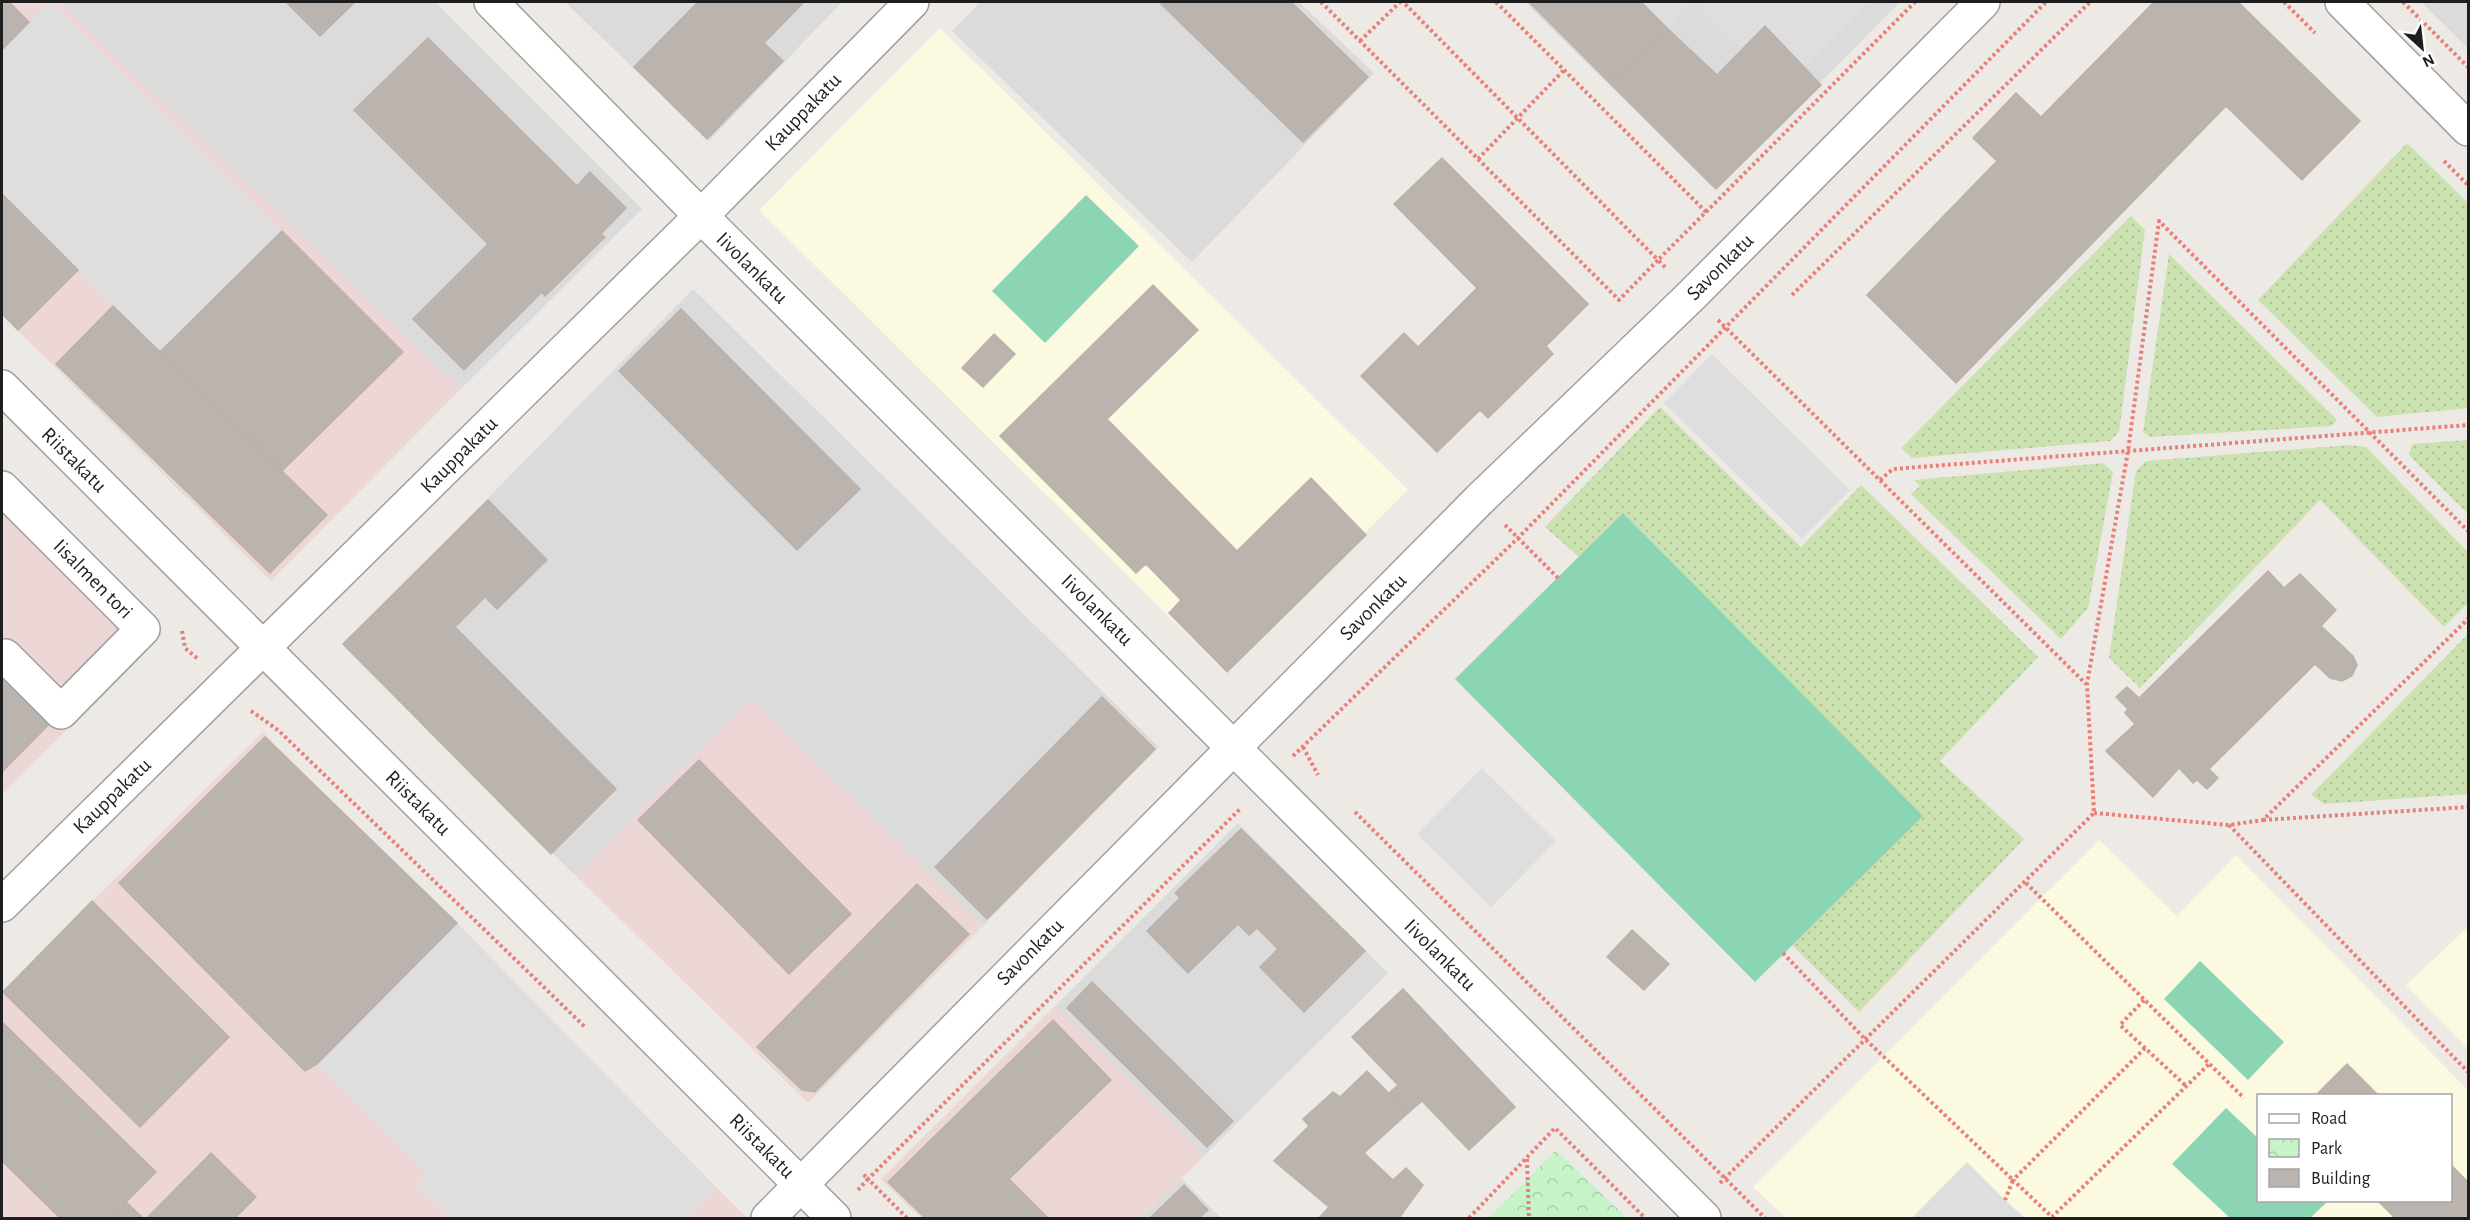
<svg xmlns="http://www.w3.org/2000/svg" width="2470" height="1220" font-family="'Alegreya Sans',sans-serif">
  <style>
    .residential { fill: #dcdbdb }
    .commercial { fill: #edd6d6 }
    .education { fill: #fbfae0; fill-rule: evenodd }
    .grass { fill: url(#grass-dots) }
    .park { fill: url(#park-crowns) }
    .pitch { fill: #8bd4b4 }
    .parking { fill: #dedede }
    .building { fill: #bab3ae; stroke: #bdb1a9; stroke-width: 1.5 }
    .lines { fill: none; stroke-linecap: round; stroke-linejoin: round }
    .minor-casing { stroke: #9f9f9f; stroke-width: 36 }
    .path { stroke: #ea7f79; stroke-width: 4; stroke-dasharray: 3 3; stroke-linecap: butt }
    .minor { stroke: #fff; stroke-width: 33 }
    .labels { text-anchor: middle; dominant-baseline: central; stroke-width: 6; stroke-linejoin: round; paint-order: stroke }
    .street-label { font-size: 21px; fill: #1e1e1e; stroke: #fff }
  </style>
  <defs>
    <pattern id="grass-dots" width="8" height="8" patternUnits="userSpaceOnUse" patternTransform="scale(1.5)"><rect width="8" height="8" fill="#cbe2b0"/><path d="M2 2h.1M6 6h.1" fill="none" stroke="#aec197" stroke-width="1.8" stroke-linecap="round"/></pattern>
    <pattern id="park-crowns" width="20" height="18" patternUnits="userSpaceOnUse" patternTransform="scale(1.5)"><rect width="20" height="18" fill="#c6f3c7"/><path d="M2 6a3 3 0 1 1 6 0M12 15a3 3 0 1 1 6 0" fill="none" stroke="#aad0aa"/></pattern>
  </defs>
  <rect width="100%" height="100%" fill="#edeae5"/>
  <g class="residential">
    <path d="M 59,2 L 435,2 L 642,209 L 461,389 Z"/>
    <path d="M 565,2 L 842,2 L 709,141 Z"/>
    <path d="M 980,2 L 1299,2 L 1374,73 L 1192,262 L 952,31 Z"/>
    <path d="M 1525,2 L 1900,2 L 1714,189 Z"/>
    <path d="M 2421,2 L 2468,2 L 2468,48 Z"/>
    <path d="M 693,289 L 1159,747 L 983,926 L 751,698 L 576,876 L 343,646 Z"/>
    <path d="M 1238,823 L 1388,973 L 1204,1156 L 1055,1006 Z"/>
    <path d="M 1181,1178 L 1221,1218 L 1141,1218 Z"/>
  </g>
  <g class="commercial">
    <path d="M 2,2 L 59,2 L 461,389 L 271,581 L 2,315 Z"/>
    <path d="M 2,477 L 163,634 L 2,794 Z"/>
    <path d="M 751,698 L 983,926 L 808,1103 L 576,876 Z"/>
    <path d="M 263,732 L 747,1218 L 2,1218 L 2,991 Z"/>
    <path d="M 1055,1006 L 1204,1156 L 1141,1218 L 921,1218 L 881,1179 Z"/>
  </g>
  <g class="education">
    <path d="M 940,28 L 1408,490 L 1226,673 L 759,210 Z"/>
    <path d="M 2099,840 L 2177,916 L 2236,855 L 2468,1090 L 2468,1218 L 1786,1218 L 1753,1187 ZM 2258,1096 L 2450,1096 L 2450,1200 L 2258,1200 Z"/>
    <path d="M 2468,927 L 2468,1049 L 2406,985 Z"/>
  </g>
  <g class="grass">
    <path d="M 2407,143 L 2468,203 L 2468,408 L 2377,417 L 2258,300 Z"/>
    <path d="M 2131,216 L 2145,230 L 2119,432 L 2110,441 L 1912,458 L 1901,448 Z"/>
    <path d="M 2169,254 L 2337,420 L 2332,426 L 2149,437 L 2143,432 Z"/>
    <path d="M 1660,407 L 1801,547 L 1861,485 L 2038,657 L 1940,761 L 2024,839 L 1859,1012 L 1792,945 L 1922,816 L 1623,514 L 1579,557 L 1545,527 Z"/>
    <path d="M 2468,440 L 2468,514 L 2409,455 L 2412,444 Z"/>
    <path d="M 2350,445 L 2366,447 L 2468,552 L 2468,603 L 2444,627 L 2320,500 L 2140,688 L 2109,658 L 2136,471 L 2146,461 Z"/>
    <path d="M 2103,463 L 2113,472 L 2088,608 L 2061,639 L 1911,494 L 1920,486 L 1914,480 Z"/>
    <path d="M 2468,634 L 2468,794 L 2324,804 L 2311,795 Z"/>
  </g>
  <path class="park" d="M 1556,1150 L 1627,1218 L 1489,1218 Z"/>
  <g class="pitch">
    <path d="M 1086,195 L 1139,246 L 1045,343 L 992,291 Z"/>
    <path d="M 1623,513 L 1923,816 L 1755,982 L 1455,679 Z"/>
    <path d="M 2200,961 L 2284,1042 L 2248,1080 L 2164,999 Z"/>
    <path d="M 2226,1108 L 2258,1138 L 2258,1200 L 2323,1201 L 2326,1203 L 2310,1218 L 2230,1218 L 2172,1164 Z"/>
  </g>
  <g class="parking">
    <path d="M 50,2 L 282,231 L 160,352 L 2,194 L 2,50 Z"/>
    <path d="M 1641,2 L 1869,2 L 1804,66 L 1765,26 L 1741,48 L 1696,2 L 1668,29 Z"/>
    <path d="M 1712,354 L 1850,490 L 1802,539 L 1664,403 Z"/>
    <path d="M 1482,768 L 1556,841 L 1491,907 L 1417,834 Z"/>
    <path d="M 457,923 L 717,1188 L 687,1218 L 451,1218 L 417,1185 L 428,1174 L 317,1064 Z"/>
    <path d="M 1967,1162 L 2005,1200 L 2025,1218 L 1912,1218 Z"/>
  </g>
  <g class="building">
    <path d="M 2,2 L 9,2 L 29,22 L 2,50 Z"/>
    <path d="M 286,2 L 355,2 L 320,36 Z"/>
    <path d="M 698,2 L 804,2 L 764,43 L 783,61 L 707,139 L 634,67 Z"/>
    <path d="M 1159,2 L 1291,2 L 1368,77 L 1303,142 Z"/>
    <path d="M 1529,2 L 1641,2 L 1668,29 L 1610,83 Z"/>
    <path d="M 2154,2 L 2238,2 L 2360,121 L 2302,180 L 2226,106 L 1956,383 L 1867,295 L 1997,161 L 1973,138 L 2016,93 L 2041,117 Z"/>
    <path d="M 1765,26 L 1821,85 L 1716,189 L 1610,83 L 1668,29 L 1717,75 Z"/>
    <path d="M 428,38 L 577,186 L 590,172 L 626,208 L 601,234 L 605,237 L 545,296 L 542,292 L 464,370 L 413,319 L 488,244 L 354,110 Z"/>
    <path d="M 1442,158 L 1588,304 L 1546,346 L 1553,354 L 1488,418 L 1480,410 L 1437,452 L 1361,376 L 1404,333 L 1418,347 L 1477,288 L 1394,204 Z"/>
    <path d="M 2,194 L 78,270 L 18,330 L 2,314 Z"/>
    <path d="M 282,231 L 403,352 L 282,471 L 160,352 Z"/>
    <path d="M 1153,285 L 1198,330 L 1107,419 L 1237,551 L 1311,478 L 1366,535 L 1227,672 L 1169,613 L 1181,600 L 1146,564 L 1136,573 L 1000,436 Z"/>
    <path d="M 113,306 L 327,515 L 270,573 L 56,364 Z"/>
    <path d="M 681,309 L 860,489 L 797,550 L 619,371 Z"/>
    <path d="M 994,334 L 1015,354 L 983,387 L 962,368 Z"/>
    <path d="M 488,500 L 547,560 L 497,609 L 485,597 L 455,627 L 616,789 L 551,854 L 343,644 Z"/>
    <path d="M 2268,571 L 2284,588 L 2300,574 L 2336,610 L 2321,626 L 2353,656 L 2357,665 L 2352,676 L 2342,681 L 2330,678 L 2315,664 L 2209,769 L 2218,778 L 2207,789 L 2197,780 L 2193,783 L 2179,768 L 2153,797 L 2106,751 L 2135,724 L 2125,713 L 2128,709 L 2116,697 L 2127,687 L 2139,698 Z"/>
    <path d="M 2,659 L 61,712 L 2,772 Z"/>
    <path d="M 1102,697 L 1155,749 L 987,919 L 935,867 Z"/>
    <path d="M 265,737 L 457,923 L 317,1064 L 305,1071 L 119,883 Z"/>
    <path d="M 699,760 L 851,914 L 789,974 L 638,820 Z"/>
    <path d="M 1241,829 L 1365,951 L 1304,1012 L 1260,967 L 1278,949 L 1257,928 L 1249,935 L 1238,924 L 1188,973 L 1147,931 L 1180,898 L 1175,893 Z"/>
    <path d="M 917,884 L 969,934 L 815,1092 L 802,1090 L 757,1047 Z"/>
    <path d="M 92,901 L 229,1037 L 140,1127 L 3,992 Z"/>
    <path d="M 1632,930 L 1669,964 L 1644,990 L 1607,957 Z"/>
    <path d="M 1092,982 L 1233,1121 L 1207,1147 L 1067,1008 Z"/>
    <path d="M 1403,989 L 1515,1107 L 1469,1150 L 1422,1101 L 1408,1113 L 1389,1093 L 1398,1085 L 1352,1037 Z"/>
    <path d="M 1053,1020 L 1111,1080 L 1009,1179 L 1048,1218 L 925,1218 L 888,1182 Z"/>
    <path d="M 2,1022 L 156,1172 L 110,1218 L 60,1218 L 2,1161 Z"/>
    <path d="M 2347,1064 L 2379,1096 L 2315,1096 Z"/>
    <path d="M 1367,1071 L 1408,1113 L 1364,1153 L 1393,1180 L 1406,1168 L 1423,1185 L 1399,1218 L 1319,1218 L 1329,1207 L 1274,1161 L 1309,1126 L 1303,1119 L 1333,1092 L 1340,1097 Z"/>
    <path d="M 211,1153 L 256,1197 L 235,1218 L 147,1218 Z"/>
    <path d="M 2450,1164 L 2468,1182 L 2468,1218 L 2395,1218 L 2377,1200 L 2450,1200 Z"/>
    <path d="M 1184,1185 L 1208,1210 L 1199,1218 L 1150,1218 Z"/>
    <path d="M 126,1202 L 143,1218 L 110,1218 Z"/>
  </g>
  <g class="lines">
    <defs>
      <g id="minor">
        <path d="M 491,2 L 701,216 L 1704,1218"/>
        <path d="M 2342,2 L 2468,129"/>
        <path d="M 2,387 L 834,1218"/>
        <path d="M 2,488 L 143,629 L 61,712 L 5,656 L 2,659"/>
        <path d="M 2,905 L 701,216 L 912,2"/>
        <path d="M 768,1218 L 1479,500 L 1692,295 L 1983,2"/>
      </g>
    </defs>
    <use href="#minor" class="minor-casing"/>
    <g class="path">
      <path d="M 1321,2 L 1619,300 L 1658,260 L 1403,2"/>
      <path d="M 1496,2 L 1706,212 L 1658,260 L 1666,268"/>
      <path d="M 2284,2 L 2315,33"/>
      <path d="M 2403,2 L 2468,67"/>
      <path d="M 1360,41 L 1400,2"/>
      <path d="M 1478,159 L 1564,70"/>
      <path d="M 2444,161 L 2468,185"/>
      <path d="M 1706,212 L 1915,2"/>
      <path d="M 1792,295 L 2090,2"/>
      <path d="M 1718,320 L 2086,684"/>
      <path d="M 1880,480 L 1893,469 L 2468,425"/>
      <path d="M 1505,525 L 1558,578"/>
      <path d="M 182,631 L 185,648 L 198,659"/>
      <path d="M 251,711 L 278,730 L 585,1027"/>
      <path d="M 1303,747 L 1318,775"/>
      <path d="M 1293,756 L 1518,538 L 2046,2"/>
      <path d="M 1355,812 L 1765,1218"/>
      <path d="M 2094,813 L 2229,825 L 2263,820 L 2468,619"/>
      <path d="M 2263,820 L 2468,807"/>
      <path d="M 2229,825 L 2468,1072"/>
      <path d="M 2026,883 L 2244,1098"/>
      <path d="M 1783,953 L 1864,1038 L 2013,1180 L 2005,1200"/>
      <path d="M 2144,1000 L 2120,1025 L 2185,1085"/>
      <path d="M 2145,1048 L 2013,1180 L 2052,1217 L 2209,1064"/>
      <path d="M 1527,1159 L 1529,1218"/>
      <path d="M 1720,1183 L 2094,813 L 2087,684 L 2128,451 L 2159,221 L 2468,531"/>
      <path d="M 858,1190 L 868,1179 L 862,1173"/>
      <path d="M 907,1218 L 868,1179 L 1241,808"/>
      <path d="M 1469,1218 L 1555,1128 L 1645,1218"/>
    </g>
    <use href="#minor" class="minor"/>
  </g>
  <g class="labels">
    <g class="street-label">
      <text transform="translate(803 112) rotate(-46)">Kauppakatu</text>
      <text transform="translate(1720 267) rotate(-45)">Savonkatu</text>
      <text transform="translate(752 268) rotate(45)">Iivolankatu</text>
      <text transform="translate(459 455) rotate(-45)">Kauppakatu</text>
      <text transform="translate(74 460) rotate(45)">Riistakatu</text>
      <text transform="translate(93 579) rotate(45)">Iisalmen tori</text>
      <text transform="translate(1373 607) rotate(-45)">Savonkatu</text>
      <text transform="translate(1097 610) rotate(45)">Iivolankatu</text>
      <text transform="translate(112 796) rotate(-44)">Kauppakatu</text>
      <text transform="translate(418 803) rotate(45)">Riistakatu</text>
      <text transform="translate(1030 952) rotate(-45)">Savonkatu</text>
      <text transform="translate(1440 955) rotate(45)">Iivolankatu</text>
      <text transform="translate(762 1146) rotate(45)">Riistakatu</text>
    </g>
  </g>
  <rect width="2470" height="1220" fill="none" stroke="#1e1e1e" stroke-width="6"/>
  <rect x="2257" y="1094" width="195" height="108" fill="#ffffff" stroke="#a5a5a5" stroke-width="1.5"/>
  <rect x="2269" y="1114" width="30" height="9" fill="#ffffff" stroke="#a5a5a5" stroke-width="1.5"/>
  <text x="2311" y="1124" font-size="18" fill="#1e1e1e">Road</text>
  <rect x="2269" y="1139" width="30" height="18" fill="url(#park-crowns)" stroke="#a5a5a5" stroke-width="1.5"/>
  <text x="2311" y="1154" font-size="18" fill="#1e1e1e">Park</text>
  <rect x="2269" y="1169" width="30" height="18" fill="#bab3ae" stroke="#a5a5a5" stroke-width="1.5"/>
  <text x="2311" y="1184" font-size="18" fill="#1e1e1e">Building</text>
  <g transform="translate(2422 48) rotate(153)" stroke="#ffffff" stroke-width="4.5" paint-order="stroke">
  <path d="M0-4.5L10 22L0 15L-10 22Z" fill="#1e1e1e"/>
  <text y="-9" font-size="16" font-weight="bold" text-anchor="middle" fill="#1e1e1e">N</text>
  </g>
</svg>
